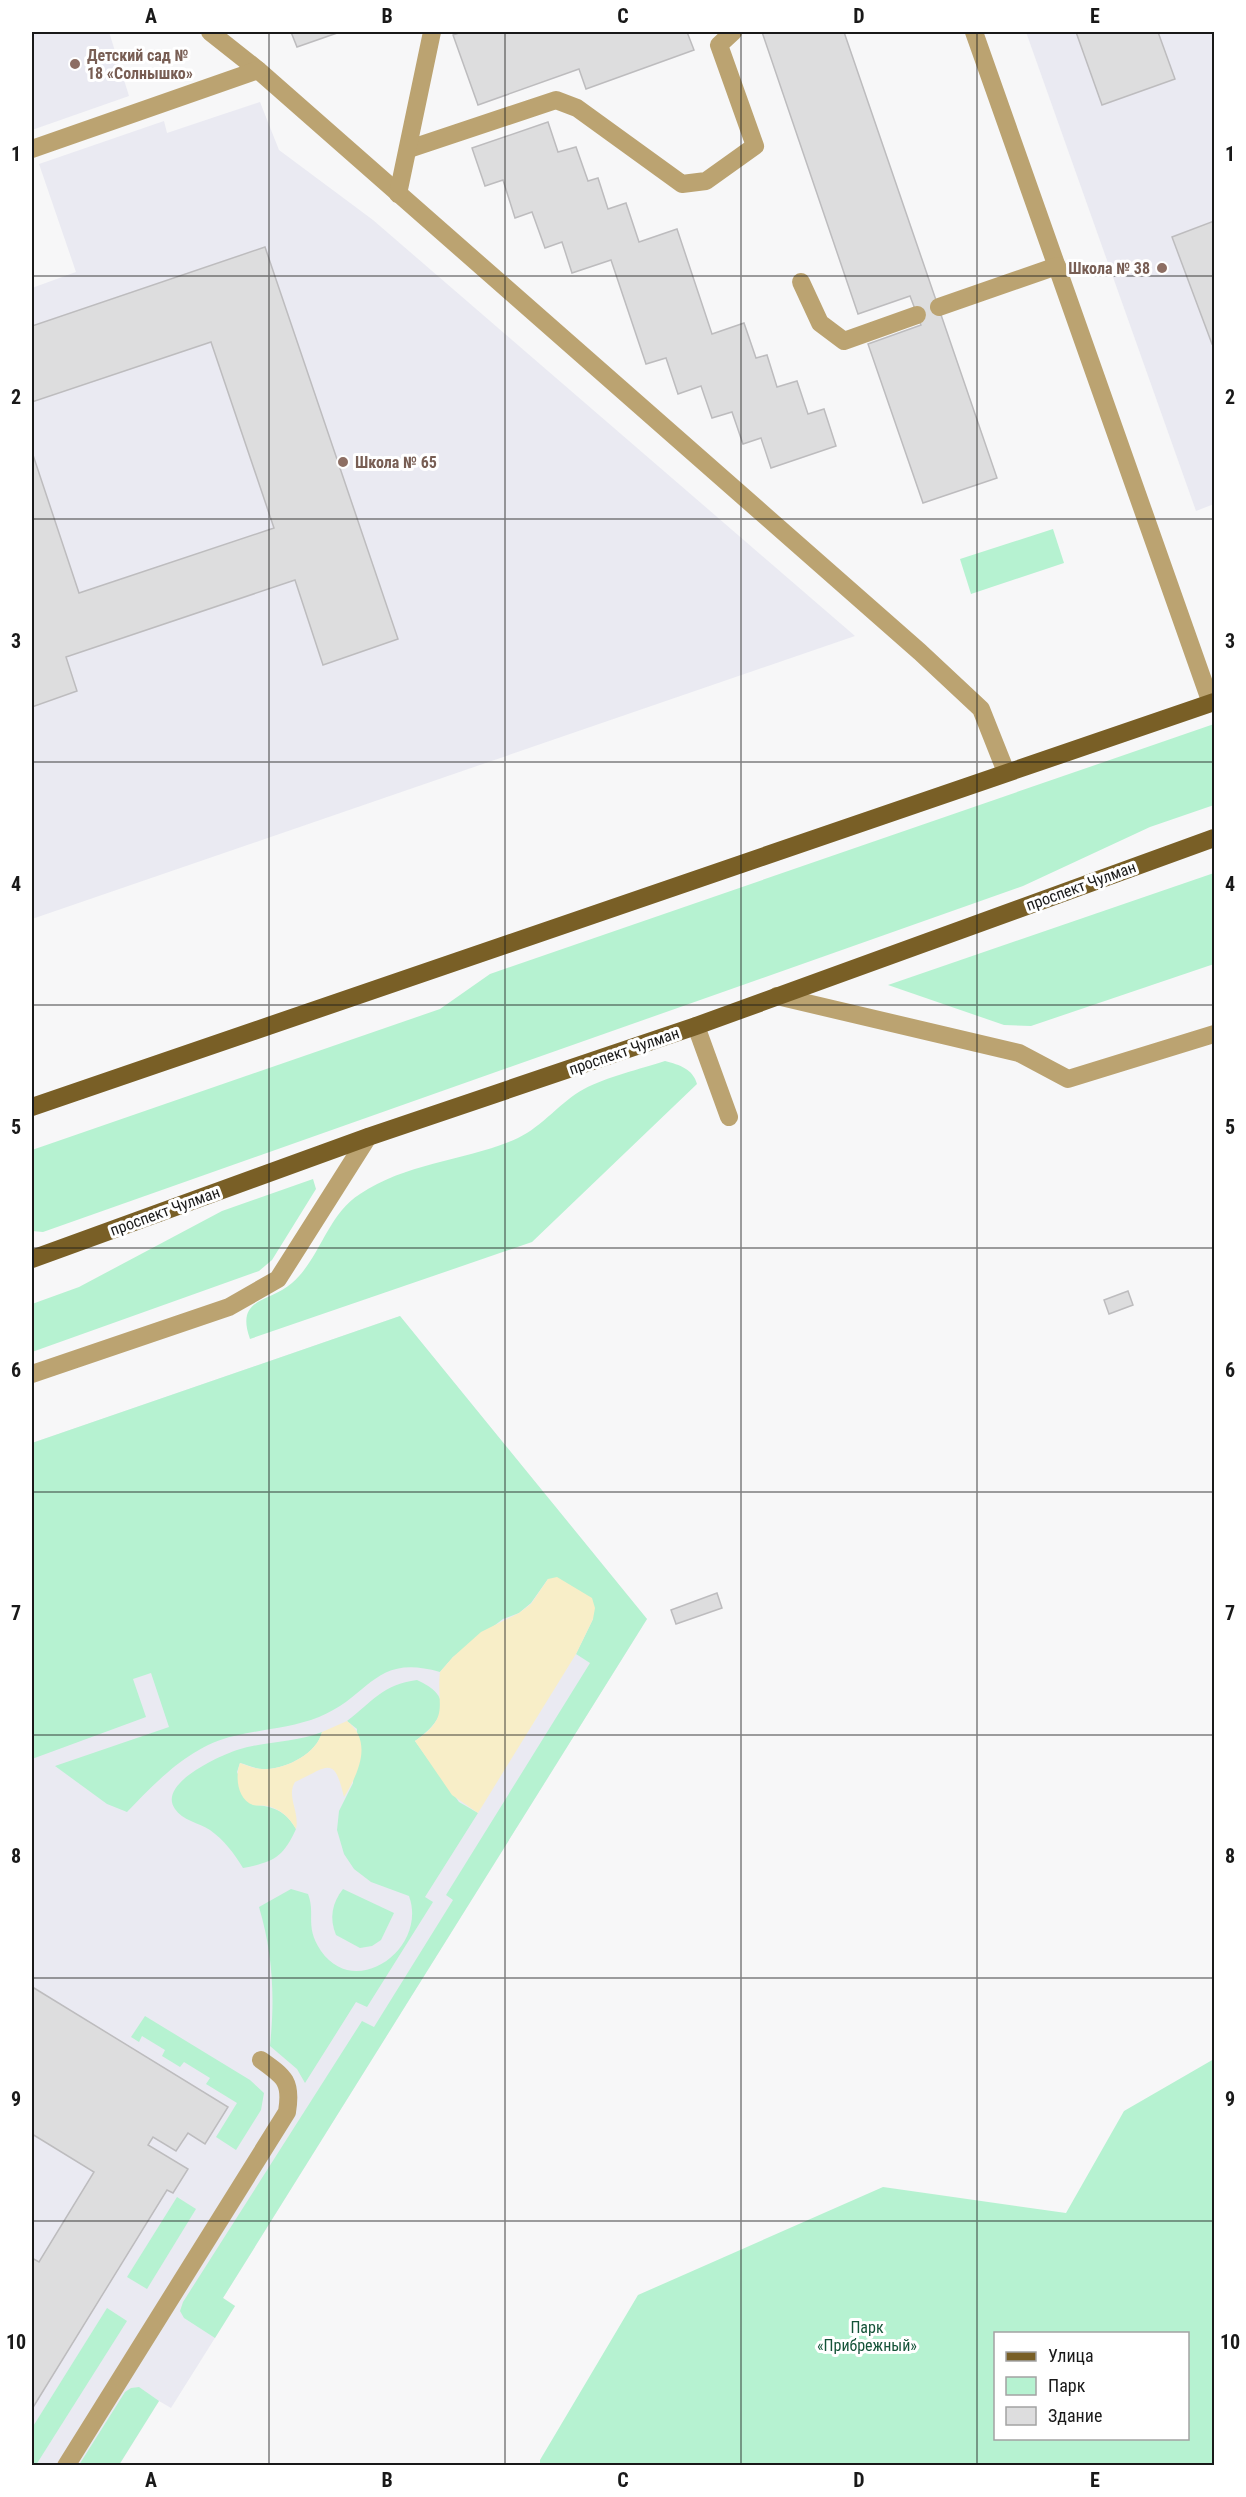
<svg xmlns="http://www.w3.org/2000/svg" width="1246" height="2497" font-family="'Roboto Condensed',sans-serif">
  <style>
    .built { fill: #eaeaf2 }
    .green { fill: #b6f2d1; fill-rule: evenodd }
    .sand { fill: #f8eec8 }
    .building { fill: #ddddde; stroke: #bdbcbe; stroke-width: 1.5 }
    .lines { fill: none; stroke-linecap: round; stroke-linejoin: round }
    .minor { stroke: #bba371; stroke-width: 18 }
    .major { stroke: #795f26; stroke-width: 18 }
    .grid { fill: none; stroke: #191919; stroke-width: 1.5; stroke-opacity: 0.55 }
    .education-dot { fill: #8d6e63; stroke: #fff; stroke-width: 2 }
    .labels { text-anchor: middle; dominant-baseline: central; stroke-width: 6; stroke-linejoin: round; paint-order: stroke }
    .education-label { font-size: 16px; font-weight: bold; fill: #785e54; stroke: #fff; text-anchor: start }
    .street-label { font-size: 16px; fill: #191919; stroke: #fff }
    .park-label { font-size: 16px; fill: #145338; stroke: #fff }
    .neatline { fill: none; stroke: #191919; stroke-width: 2 }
    .grid-label { font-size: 20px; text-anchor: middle; font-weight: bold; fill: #191919 }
  </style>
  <rect width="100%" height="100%" fill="#f7f7f8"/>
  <g class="built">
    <path d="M 32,32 L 109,32 L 129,96 L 32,130 Z"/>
    <path d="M 1026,32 L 1214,32 L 1214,504 L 1196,511 Z"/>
    <path d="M 260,102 L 279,150 L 373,220 L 855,636 L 32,919 L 32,288 L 76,272 L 39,164 L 164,121 L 167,133 Z"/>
    <path d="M 400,1316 L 647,1619 L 223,2298 L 235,2306 L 171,2408 L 159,2401 L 119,2465 L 32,2465 L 32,1443 Z"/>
  </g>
  <g class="green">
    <path d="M 1053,529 L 1064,563 L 971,594 L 960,559 Z"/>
    <path d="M 1214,724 L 1214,805 L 1150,827 L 1023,886 L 43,1232 L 32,1231 L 32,1150 L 440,1009 L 490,974 Z"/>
    <path d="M 1214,873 L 1214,964 L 1031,1026 L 1004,1025 L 888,985 Z"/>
    <path d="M 665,1061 C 680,1065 693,1069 697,1084 L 532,1242 L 250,1339 C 235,1297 269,1303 292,1283 C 320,1259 327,1215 360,1194 C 407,1162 467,1161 518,1138 C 543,1126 560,1102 584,1089 C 606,1077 641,1069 665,1061 Z"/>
    <path d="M 313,1179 L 316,1189 L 272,1260 L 259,1271 L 32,1352 L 32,1304 L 79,1287 L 222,1211 Z"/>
    <path d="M 400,1316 L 647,1619 L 223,2298 L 235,2306 L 215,2338 L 184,2318 L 180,2311 L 183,2302 L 362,2021 L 374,2027 L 453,1900 L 446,1895 L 590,1663 L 576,1654 L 593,1619 L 548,1579 L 531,1603 L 519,1613 L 503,1619 L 453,1657 L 440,1672 C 374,1653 371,1696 319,1717 C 291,1728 263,1729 234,1736 C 190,1746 157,1781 127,1812 L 107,1804 L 55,1766 L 169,1727 L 151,1673 L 133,1679 L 146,1717 L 32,1759 L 32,1443 Z"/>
    <path d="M 417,1680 C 456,1697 443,1721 415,1741 L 459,1802 L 478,1813 L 425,1897 L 433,1902 L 367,2007 L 356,2002 L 305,2083 L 297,2069 L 270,2046 C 275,1997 273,1954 259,1907 L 291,1889 L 308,1894 C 316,1915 304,1925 321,1951 C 356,2001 428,1948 409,1896 L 371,1882 L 354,1869 L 344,1854 L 337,1830 L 339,1811 L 353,1783 L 357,1729 L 347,1721 C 372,1702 383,1684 417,1680 Z"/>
    <path d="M 322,1732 C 317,1753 288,1768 267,1769 C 258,1770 248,1765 240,1763 L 237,1772 L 253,1805 C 273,1806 286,1811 296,1829 C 283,1858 273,1862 243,1868 C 234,1853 224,1840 210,1830 C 199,1823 182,1820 175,1809 C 157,1784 219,1756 237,1750 C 265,1741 294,1743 322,1732 Z"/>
    <path d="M 343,1889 L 394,1913 L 381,1940 L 372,1946 L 360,1948 L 336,1935 C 329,1918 332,1903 343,1889 Z"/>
    <path d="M 145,2016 L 250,2080 L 264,2093 L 261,2110 L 236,2150 L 216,2137 L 237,2103 L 206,2084 L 210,2078 L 184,2062 L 180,2067 L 162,2056 L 165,2050 L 142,2036 L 139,2042 L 131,2037 Z"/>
    <path d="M 1214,2059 L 1214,2465 L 540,2465 L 540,2460 L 638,2295 L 883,2187 L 1066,2213 L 1124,2111 ZM 996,2334 L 1188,2334 L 1188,2438 L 996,2438 Z"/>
    <path d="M 177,2197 L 196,2209 L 147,2289 L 127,2277 Z"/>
    <path d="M 107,2308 L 127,2321 L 36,2465 L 32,2465 L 32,2428 Z"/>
    <path d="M 139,2387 L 159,2401 L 119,2465 L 79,2465 L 125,2392 L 131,2388 Z"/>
  </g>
  <g class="sand">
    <path d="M 557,1577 L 592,1598 L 595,1608 L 593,1619 L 576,1654 L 478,1813 L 452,1795 L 415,1741 C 451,1717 436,1706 440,1672 L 453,1657 L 481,1632 L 519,1613 L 531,1604 L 548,1579 Z"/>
    <path d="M 347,1721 C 373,1741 359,1773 344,1797 C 334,1755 329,1766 295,1782 C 286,1796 300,1812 296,1829 C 289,1817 281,1809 267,1806 C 263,1805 257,1806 253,1805 C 237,1799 235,1776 240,1763 C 248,1766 258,1770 267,1769 C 288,1768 317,1753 322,1732 Z"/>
  </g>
  <g class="building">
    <path d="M 291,32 L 340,32 L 297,47 Z"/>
    <path d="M 462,32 L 687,32 L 694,50 L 586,89 L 579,69 L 478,105 L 453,35 Z"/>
    <path d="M 762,32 L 844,32 L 997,478 L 923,503 L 868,344 L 921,325 L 910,296 L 858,314 Z"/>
    <path d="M 1076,32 L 1158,32 L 1175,79 L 1102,105 Z"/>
    <path d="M 548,122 L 558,152 L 576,147 L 588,181 L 598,178 L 608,209 L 626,203 L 639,242 L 677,229 L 712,334 L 744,323 L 756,358 L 767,355 L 777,387 L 797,381 L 808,414 L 824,409 L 836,446 L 771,468 L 761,438 L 743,444 L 732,412 L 712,418 L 701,386 L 678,394 L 666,358 L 646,364 L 611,260 L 572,273 L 562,242 L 545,248 L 532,212 L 515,218 L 503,180 L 485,186 L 472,148 Z"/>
    <path d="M 1214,221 L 1214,343 L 1212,344 L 1172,237 Z"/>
    <path d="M 265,247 L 398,639 L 323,665 L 295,580 L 66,657 L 77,691 L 32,707 L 32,452 L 79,593 L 274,528 L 211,342 L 32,402 L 32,326 Z"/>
    <path d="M 1128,1291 L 1133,1305 L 1109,1314 L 1104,1300 Z"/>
    <path d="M 717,1593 L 722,1608 L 676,1624 L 671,1610 Z"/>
    <path d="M 34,1988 L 228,2107 L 205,2144 L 188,2133 L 176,2151 L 153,2137 L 148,2145 L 188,2169 L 173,2193 L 167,2190 L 32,2409 L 32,2258 L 39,2262 L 94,2172 L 32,2134 L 32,1992 Z"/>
  </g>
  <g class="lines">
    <g class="minor">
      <path d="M 210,32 L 258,70 L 920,652 L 981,709 L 1006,772"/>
      <path d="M 974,32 L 1211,703"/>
      <path d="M 32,149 L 258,70"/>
      <path d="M 409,149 L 556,100 L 577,108 L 682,184 L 706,181 L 755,146 L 719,45 L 733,32"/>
      <path d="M 398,194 L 432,32"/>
      <path d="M 801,282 L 820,323 L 844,341 L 917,315"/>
      <path d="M 939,307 L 1057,266"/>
      <path d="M 777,996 L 1019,1053 L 1068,1079 L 1214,1034"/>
      <path d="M 696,1026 L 729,1117"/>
      <path d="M 32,1374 L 229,1307 L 278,1279 L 368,1137"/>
      <path d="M 66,2466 L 287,2112 C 292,2082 285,2077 261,2060"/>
    </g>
    <g class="major">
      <path d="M 32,1107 L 1214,702"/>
      <path d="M 32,1259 L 368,1137 L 696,1026 L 1214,838"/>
    </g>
  </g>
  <path class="grid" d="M 269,32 L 269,2466M 505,32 L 505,2466M 741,32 L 741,2466M 977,32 L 977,2466M 32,276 L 1214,276M 32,519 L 1214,519M 32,762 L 1214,762M 32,1005 L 1214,1005M 32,1248 L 1214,1248M 32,1492 L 1214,1492M 32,1735 L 1214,1735M 32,1978 L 1214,1978M 32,2221 L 1214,2221"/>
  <g class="education-dot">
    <circle cx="75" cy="64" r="6"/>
    <circle cx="1162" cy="268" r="6"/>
    <circle cx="343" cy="462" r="6"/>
  </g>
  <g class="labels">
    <g class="education-label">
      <text x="87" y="55">Детский сад №<tspan x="87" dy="18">18 «Солнышко»</tspan></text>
      <text x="1150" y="268" text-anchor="end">Школа № 38</text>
      <text x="355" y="462">Школа № 65</text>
    </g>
    <g class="street-label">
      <text transform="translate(1081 886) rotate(-20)">проспект Чулман</text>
      <text transform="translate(624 1051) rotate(-19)">проспект Чулман</text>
      <text transform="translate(165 1211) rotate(-20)">проспект Чулман</text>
    </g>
    <g class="park-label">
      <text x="867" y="2327">Парк<tspan x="867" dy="18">«Прибрежный»</tspan></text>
    </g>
  </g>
  <rect width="1246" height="2497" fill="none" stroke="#ffffff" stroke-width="66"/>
  <rect x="994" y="2332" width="195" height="108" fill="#ffffff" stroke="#a3a3a3" stroke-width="1.5"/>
  <rect x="1006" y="2352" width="30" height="9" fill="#795f26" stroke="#a3a3a3" stroke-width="1.5"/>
  <text x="1048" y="2362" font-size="18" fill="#191919">Улица</text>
  <rect x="1006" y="2377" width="30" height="18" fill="#b6f2d1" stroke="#a3a3a3" stroke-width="1.5"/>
  <text x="1048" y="2392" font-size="18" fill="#191919">Парк</text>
  <rect x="1006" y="2407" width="30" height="18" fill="#ddddde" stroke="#a3a3a3" stroke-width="1.5"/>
  <text x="1048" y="2422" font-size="18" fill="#191919">Здание</text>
  <rect x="33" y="33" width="1180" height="2431" class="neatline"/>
  <g class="grid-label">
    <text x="151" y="23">A</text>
    <text x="387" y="23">B</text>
    <text x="623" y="23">C</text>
    <text x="859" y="23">D</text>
    <text x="1095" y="23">E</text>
    <text x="16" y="161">1</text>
    <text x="1230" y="161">1</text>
    <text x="16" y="404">2</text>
    <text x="1230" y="404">2</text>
    <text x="16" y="648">3</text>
    <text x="1230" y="648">3</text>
    <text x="16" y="891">4</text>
    <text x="1230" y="891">4</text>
    <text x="16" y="1134">5</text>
    <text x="1230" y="1134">5</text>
    <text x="16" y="1377">6</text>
    <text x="1230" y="1377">6</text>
    <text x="16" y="1620">7</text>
    <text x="1230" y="1620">7</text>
    <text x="16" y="1863">8</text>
    <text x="1230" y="1863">8</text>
    <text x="16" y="2106">9</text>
    <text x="1230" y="2106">9</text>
    <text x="16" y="2349">10</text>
    <text x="1230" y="2349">10</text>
    <text x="151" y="2487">A</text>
    <text x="387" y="2487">B</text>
    <text x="623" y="2487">C</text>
    <text x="859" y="2487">D</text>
    <text x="1095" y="2487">E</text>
  </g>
</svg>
